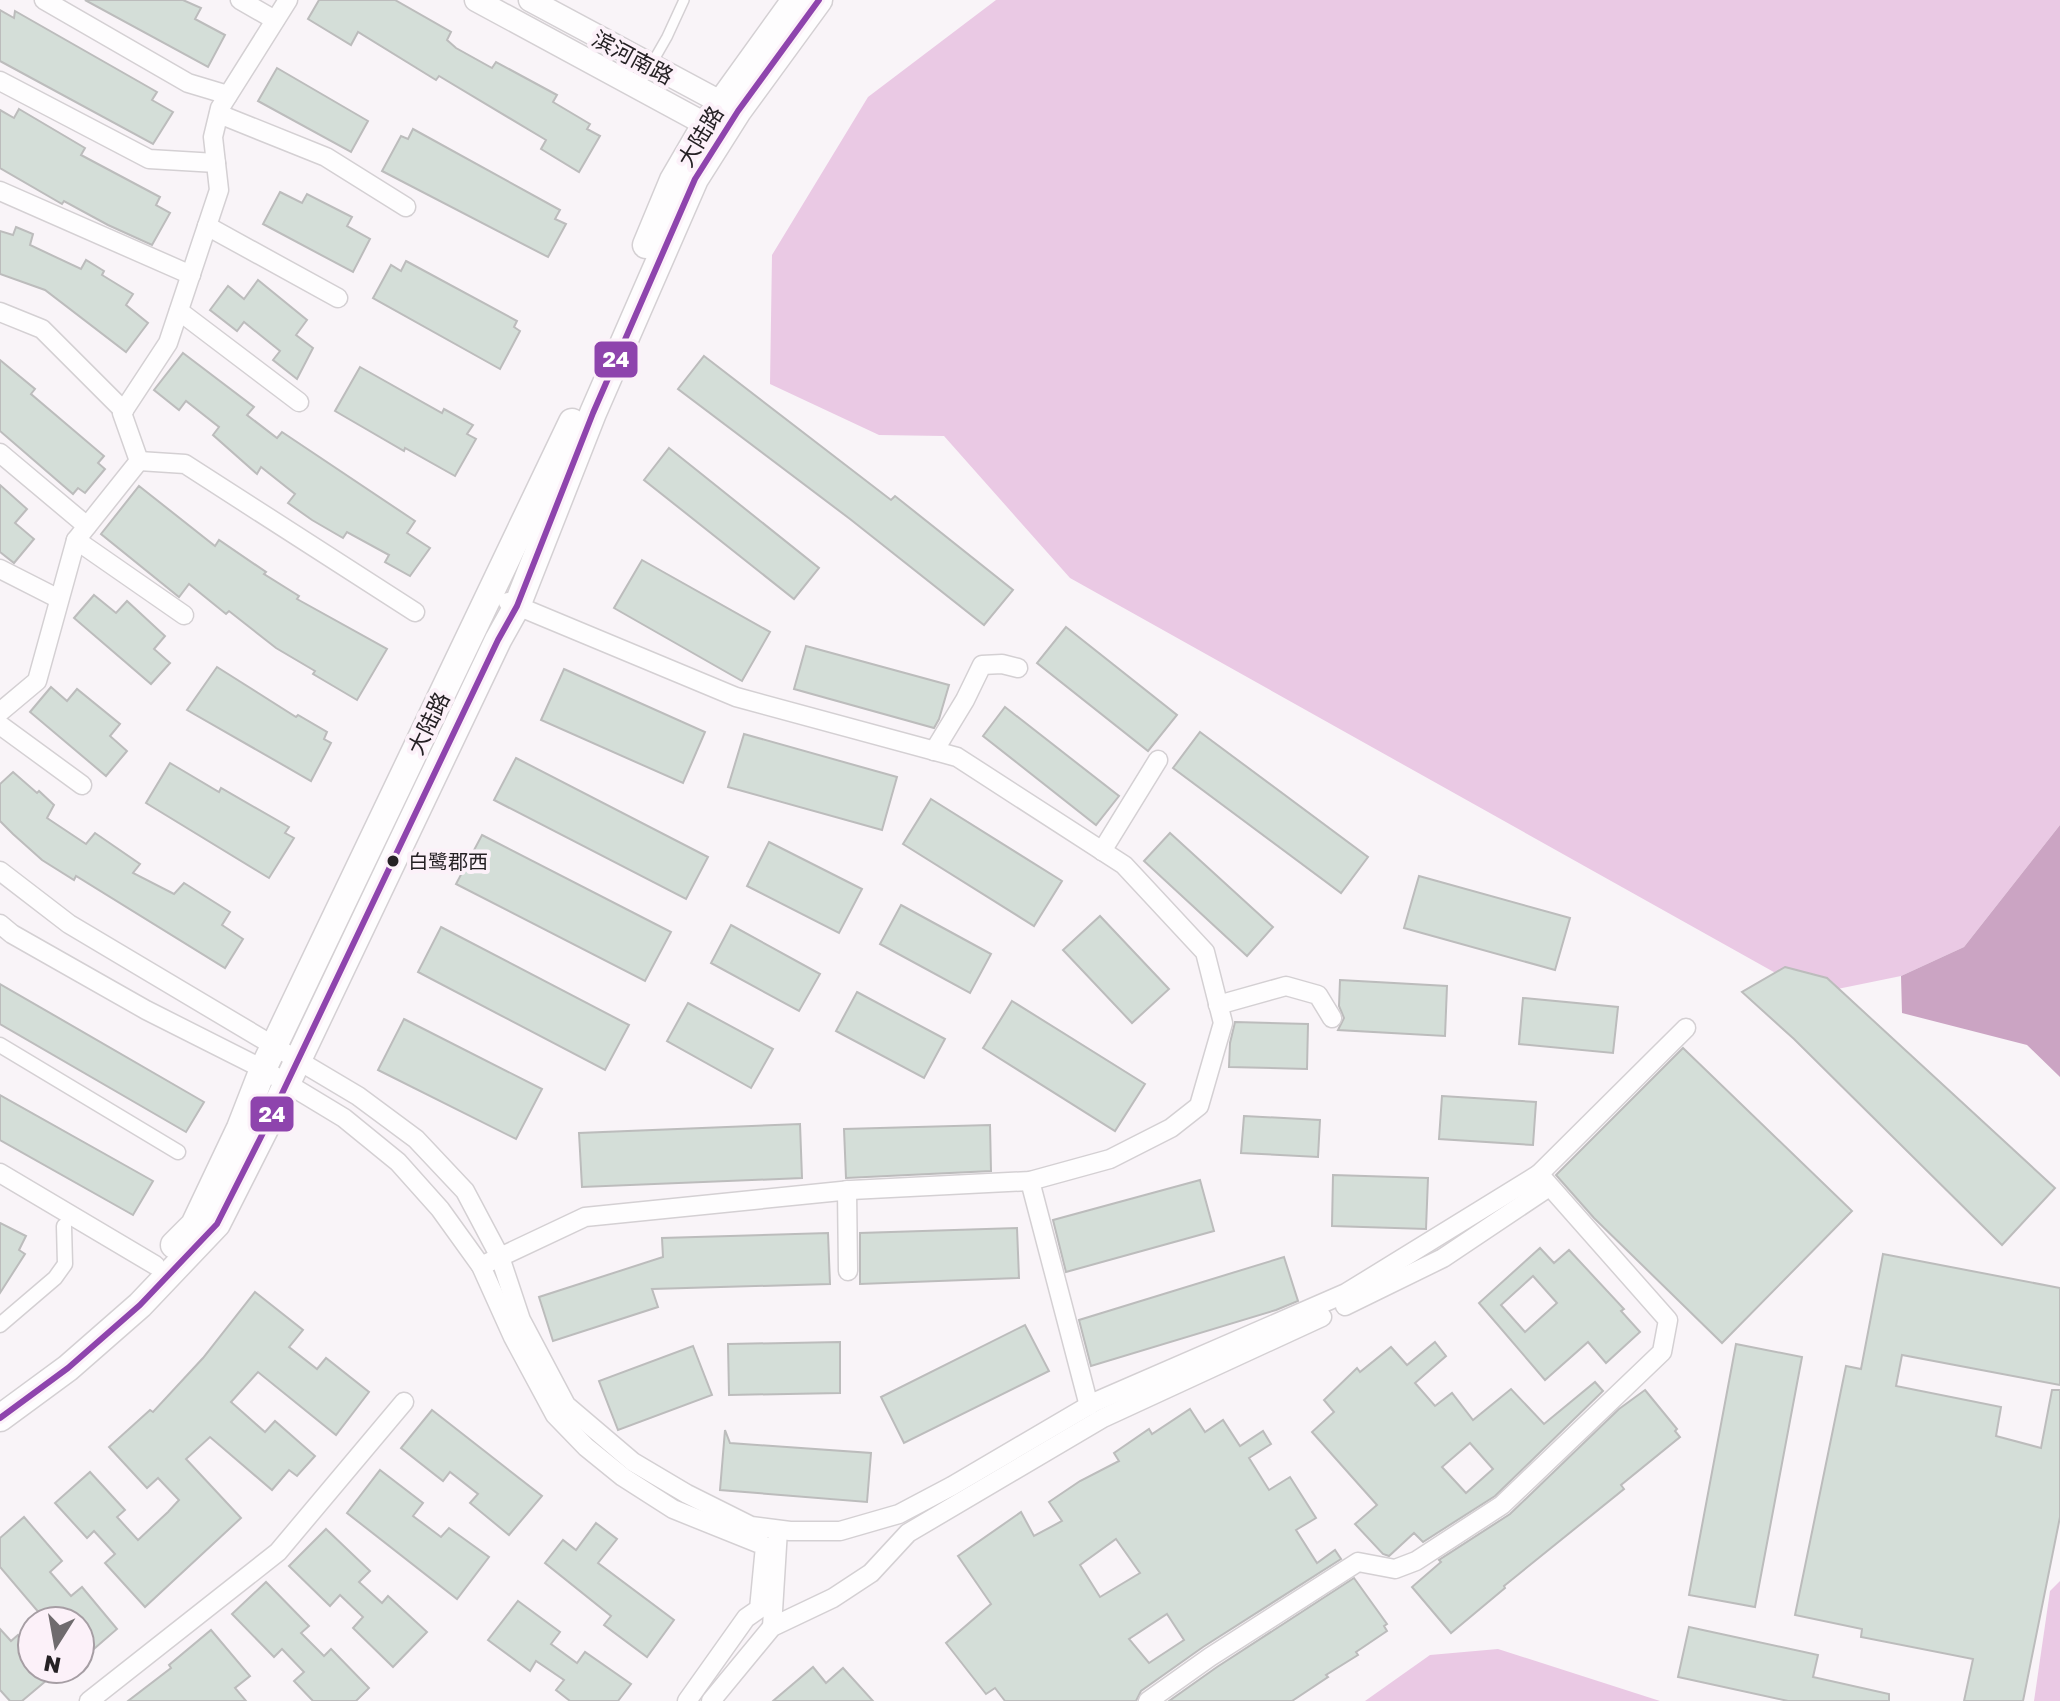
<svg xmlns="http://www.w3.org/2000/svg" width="2060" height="1701" font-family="'Golos Text','Noto Sans SC',sans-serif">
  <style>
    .forest { fill: #eac9e4 }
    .water { fill: #cba4c3 }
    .building { fill: #d4ded8; stroke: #bcbcbc; stroke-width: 2; fill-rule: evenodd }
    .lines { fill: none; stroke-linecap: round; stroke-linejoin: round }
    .service-casing { stroke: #d4d0d3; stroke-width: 12 }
    .pedestrian-casing { stroke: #d4d0d3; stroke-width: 17 }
    .minor-casing { stroke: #d4d0d3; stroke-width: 21 }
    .tertiary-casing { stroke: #d4d0d3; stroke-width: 25 }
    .secondary-casing { stroke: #d4d0d3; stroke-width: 29 }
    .service { stroke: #fefdfe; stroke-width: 9 }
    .pedestrian { stroke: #fefdfe; stroke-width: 14 }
    .minor { stroke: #fefdfe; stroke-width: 18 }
    .tertiary { stroke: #fefdfe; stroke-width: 22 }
    .secondary { stroke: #fefdfe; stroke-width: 26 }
    .bus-1-casing { stroke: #fcf1f9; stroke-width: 12 }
    .bus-1 { stroke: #8e44ad; stroke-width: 6 }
    .bus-dot { fill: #252124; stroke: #fcf1f9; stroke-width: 3 }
    .labels { text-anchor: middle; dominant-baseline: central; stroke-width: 8; stroke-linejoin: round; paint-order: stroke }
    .bus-label { font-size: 20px; fill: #252124; stroke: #fcf1f9; text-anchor: start }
    .street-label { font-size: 22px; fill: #252124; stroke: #fcf1f9 }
    .line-badge { stroke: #fcf1f9; stroke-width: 3 }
    .badge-label { font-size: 22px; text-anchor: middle; font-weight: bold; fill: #fff }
  </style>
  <rect width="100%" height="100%" fill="#f9f4f8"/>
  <g class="forest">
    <path d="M 996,0 L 2060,0 L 2060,825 L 1964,947 L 1901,976 L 1813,994 L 1070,578 L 944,436 L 879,435 L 770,384 L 772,255 L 868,97 Z"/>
    <path d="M 2060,1581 L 2060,1701 L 2034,1701 L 2050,1591 Z"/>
    <path d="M 1498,1649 L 1660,1701 L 1365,1701 L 1430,1655 Z"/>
  </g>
  <path class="water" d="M 2060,825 L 2060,1077 L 2027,1045 L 1902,1013 L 1901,976 L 1964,947 Z"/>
  <g class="building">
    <path d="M 85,0 L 183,0 L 201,8 L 195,19 L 225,35 L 208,67 Z"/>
    <path d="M 319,0 L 395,0 L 451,32 L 447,40 L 456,48 L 492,68 L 496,62 L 557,95 L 553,102 L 590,124 L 587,129 L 600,136 L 579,172 L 541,149 L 546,140 L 439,76 L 436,80 L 358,32 L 351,45 L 308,19 Z"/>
    <path d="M 0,10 L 14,18 L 15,11 L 157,92 L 152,100 L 173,112 L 153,144 L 0,61 Z"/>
    <path d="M 277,68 L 368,121 L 351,152 L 258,101 Z"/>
    <path d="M 19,109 L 85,148 L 81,155 L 160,197 L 156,205 L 170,213 L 152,245 L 108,225 L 64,201 L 62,204 L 0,168 L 0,110 L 14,118 Z"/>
    <path d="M 413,129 L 560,210 L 555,219 L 566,224 L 548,257 L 382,171 L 401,136 L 408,139 Z"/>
    <path d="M 280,192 L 302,203 L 307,194 L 352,217 L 347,226 L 370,239 L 353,272 L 263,224 Z"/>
    <path d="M 16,227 L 33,234 L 30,245 L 81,269 L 86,260 L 104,271 L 102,275 L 133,294 L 126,305 L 148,323 L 126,352 L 45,290 L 0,274 L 0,231 L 13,235 Z"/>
    <path d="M 406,261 L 517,321 L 514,327 L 520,331 L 500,369 L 373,298 L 391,265 L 401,271 Z"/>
    <path d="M 258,280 L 307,320 L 296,335 L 313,348 L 297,379 L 273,360 L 280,351 L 244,322 L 237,331 L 210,310 L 228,286 L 244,299 Z"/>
    <path d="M 183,353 L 254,407 L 247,415 L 277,438 L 282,432 L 415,521 L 407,533 L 430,548 L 410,576 L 385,562 L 389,555 L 347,532 L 343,538 L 312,520 L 288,503 L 295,494 L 261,467 L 257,474 L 213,435 L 219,427 L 186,401 L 179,410 L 154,390 Z"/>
    <path d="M 704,356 L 891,500 L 895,496 L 1013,590 L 984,625 L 850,519 L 678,389 Z"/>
    <path d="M 0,360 L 35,389 L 31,394 L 104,456 L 98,463 L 105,469 L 85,493 L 78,488 L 73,494 L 0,431 Z"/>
    <path d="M 360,367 L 442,413 L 444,409 L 473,425 L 467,434 L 476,439 L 455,476 L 405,448 L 404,451 L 335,411 Z"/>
    <path d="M 669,448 L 819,568 L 794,599 L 644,480 Z"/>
    <path d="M 0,485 L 27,509 L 15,523 L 34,539 L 14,563 L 0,552 Z"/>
    <path d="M 139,486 L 215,546 L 219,540 L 266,572 L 264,574 L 299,596 L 297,599 L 387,649 L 357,700 L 313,674 L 315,671 L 276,648 L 229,611 L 226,614 L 189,584 L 179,597 L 101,534 Z"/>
    <path d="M 642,560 L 770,632 L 742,681 L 614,608 Z"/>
    <path d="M 94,595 L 116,613 L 127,601 L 165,636 L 154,649 L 170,663 L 151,684 L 74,618 Z"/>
    <path d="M 1066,627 L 1177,715 L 1148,751 L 1037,663 Z"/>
    <path d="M 806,646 L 949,685 L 939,719 L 934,728 L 794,689 Z"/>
    <path d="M 217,667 L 296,717 L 298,715 L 327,732 L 324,739 L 331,743 L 311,781 L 187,710 Z"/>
    <path d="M 564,669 L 705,732 L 683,783 L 541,720 Z"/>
    <path d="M 51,687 L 67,701 L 77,689 L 120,724 L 110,736 L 127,751 L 106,776 L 30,712 Z"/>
    <path d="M 1005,707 L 1119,796 L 1096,825 L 983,736 Z"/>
    <path d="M 1200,732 L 1368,857 L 1341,893 L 1173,768 Z"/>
    <path d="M 744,734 L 897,777 L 882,830 L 728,787 Z"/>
    <path d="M 516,758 L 708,857 L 686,899 L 494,800 Z"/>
    <path d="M 170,763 L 219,792 L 221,788 L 289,827 L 285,833 L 294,838 L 269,878 L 146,803 Z"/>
    <path d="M 13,772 L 37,793 L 39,791 L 54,805 L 47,818 L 86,844 L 95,833 L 140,864 L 133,873 L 174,894 L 184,883 L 230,912 L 222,925 L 243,939 L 225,968 L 76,876 L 74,880 L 42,860 L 13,834 L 0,821 L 0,784 Z"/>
    <path d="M 931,799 L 1062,881 L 1034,926 L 903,844 Z"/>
    <path d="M 1170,833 L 1273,927 L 1247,956 L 1144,861 Z"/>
    <path d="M 482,835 L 671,932 L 645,981 L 456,884 Z"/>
    <path d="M 769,842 L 862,889 L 839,933 L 747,886 Z"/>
    <path d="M 1419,876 L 1570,918 L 1555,970 L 1404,928 Z"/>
    <path d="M 901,905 L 991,954 L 970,993 L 880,944 Z"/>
    <path d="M 1100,916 L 1169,989 L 1132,1023 L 1063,950 Z"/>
    <path d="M 731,925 L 820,974 L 799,1011 L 711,963 Z"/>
    <path d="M 441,927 L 629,1025 L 605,1070 L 418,972 Z"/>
    <path d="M 1785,967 L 1827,978 L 2055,1188 L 2002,1245 L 1794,1039 L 1742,992 Z"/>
    <path d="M 1340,980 L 1447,986 L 1445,1036 L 1338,1030 L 1344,1018 L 1339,1006 Z"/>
    <path d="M 0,984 L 204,1102 L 186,1132 L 0,1024 Z"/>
    <path d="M 857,992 L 945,1039 L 924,1078 L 836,1031 Z"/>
    <path d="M 1523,998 L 1618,1007 L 1613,1053 L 1519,1044 Z"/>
    <path d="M 1012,1001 L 1145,1084 L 1115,1131 L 983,1048 Z"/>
    <path d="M 688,1003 L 773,1049 L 751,1088 L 667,1041 Z"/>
    <path d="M 404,1019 L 542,1089 L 516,1139 L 378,1070 Z"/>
    <path d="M 1235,1022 L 1308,1024 L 1307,1069 L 1229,1067 L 1230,1043 Z"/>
    <path d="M 1683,1048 L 1852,1211 L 1722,1343 L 1594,1218 L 1556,1175 Z"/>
    <path d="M 0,1095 L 153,1181 L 133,1215 L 0,1140 Z"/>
    <path d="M 1442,1096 L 1536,1102 L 1533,1145 L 1439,1139 Z"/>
    <path d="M 1244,1116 L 1320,1120 L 1318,1157 L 1241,1153 Z"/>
    <path d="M 800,1124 L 802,1178 L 582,1187 L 579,1133 Z"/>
    <path d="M 990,1125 L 991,1171 L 846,1178 L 844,1129 Z"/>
    <path d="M 1333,1175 L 1428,1178 L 1426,1229 L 1332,1226 Z"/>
    <path d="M 1200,1180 L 1214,1231 L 1066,1272 L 1053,1220 Z"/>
    <path d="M 0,1223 L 26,1236 L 19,1250 L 25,1254 L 0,1293 Z"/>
    <path d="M 1017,1228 L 1019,1278 L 860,1284 L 860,1233 Z"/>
    <path d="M 828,1233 L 830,1284 L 652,1289 L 658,1307 L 553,1341 L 539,1297 L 663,1257 L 662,1238 Z"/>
    <path d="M 1540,1248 L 1554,1263 L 1569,1250 L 1624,1309 L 1621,1311 L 1640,1332 L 1606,1363 L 1588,1342 L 1545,1380 L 1479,1303 ZM 1533,1276 L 1557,1303 L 1525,1332 L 1501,1305 Z"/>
    <path d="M 1883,1254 L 2060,1288 L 2060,1385 L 1902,1355 L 1896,1386 L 2001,1407 L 1996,1436 L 2041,1448 L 2052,1390 L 2060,1390 L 2060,1517 L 2023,1701 L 1964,1701 L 1973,1659 L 1861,1637 L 1862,1629 L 1795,1615 L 1846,1366 L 1861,1369 Z"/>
    <path d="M 1284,1257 L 1298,1301 L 1276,1310 L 1091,1366 L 1079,1320 Z"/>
    <path d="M 255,1292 L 303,1330 L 289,1347 L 317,1369 L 326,1358 L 369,1392 L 336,1435 L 258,1372 L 231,1402 L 265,1432 L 275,1421 L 315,1456 L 297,1476 L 289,1470 L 272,1490 L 210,1437 L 186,1459 L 241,1518 L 145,1607 L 105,1563 L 115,1554 L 94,1531 L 87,1538 L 55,1503 L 90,1472 L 125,1510 L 117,1517 L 138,1540 L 168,1512 L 179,1500 L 158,1478 L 147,1488 L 109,1447 L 150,1410 L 153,1412 L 203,1358 Z"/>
    <path d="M 1025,1325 L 1049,1371 L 904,1443 L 881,1397 Z"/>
    <path d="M 840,1342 L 840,1393 L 729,1395 L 728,1344 Z"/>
    <path d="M 1435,1342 L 1446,1356 L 1415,1383 L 1435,1406 L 1452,1393 L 1473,1420 L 1511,1389 L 1544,1424 L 1595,1382 L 1603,1391 L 1495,1496 L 1423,1542 L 1414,1533 L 1389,1556 L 1383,1554 L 1355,1524 L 1377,1505 L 1312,1432 L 1334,1412 L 1324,1400 L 1357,1368 L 1360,1372 L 1391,1347 L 1407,1365 ZM 1470,1443 L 1493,1469 L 1466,1493 L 1442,1467 Z"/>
    <path d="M 1736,1344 L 1802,1357 L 1755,1607 L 1689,1595 Z"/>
    <path d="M 693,1346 L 712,1395 L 618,1430 L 599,1381 Z"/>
    <path d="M 1645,1390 L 1677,1429 L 1675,1431 L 1680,1437 L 1621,1485 L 1624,1489 L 1504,1586 L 1505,1588 L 1451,1633 L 1412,1587 L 1441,1562 L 1439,1560 L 1510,1514 L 1619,1409 Z"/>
    <path d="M 1190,1409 L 1205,1432 L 1223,1420 L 1240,1446 L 1263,1431 L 1271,1444 L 1249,1458 L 1269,1490 L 1290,1477 L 1316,1518 L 1296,1530 L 1317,1563 L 1335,1550 L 1341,1559 L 1203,1647 L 1141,1691 L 1136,1701 L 1005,1701 L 995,1688 L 986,1694 L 946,1643 L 991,1604 L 958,1556 L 1021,1512 L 1034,1536 L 1062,1521 L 1049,1502 L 1080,1481 L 1119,1461 L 1114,1453 L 1149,1429 L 1152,1434 ZM 1116,1539 L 1140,1573 L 1100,1597 L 1080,1565 ZM 1167,1614 L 1184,1640 L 1149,1663 L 1129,1639 Z"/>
    <path d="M 432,1410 L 542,1496 L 509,1535 L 470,1503 L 478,1494 L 450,1472 L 443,1481 L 401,1448 Z"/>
    <path d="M 725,1430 L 730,1443 L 871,1453 L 867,1502 L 720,1490 Z"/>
    <path d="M 380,1470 L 423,1503 L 413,1516 L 441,1537 L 449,1528 L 489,1557 L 457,1599 L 347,1513 Z"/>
    <path d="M 24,1517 L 62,1561 L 50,1572 L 71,1596 L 82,1587 L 117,1629 L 80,1661 L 80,1621 L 46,1621 L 0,1567 L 0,1538 Z"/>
    <path d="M 596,1523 L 617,1539 L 598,1563 L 674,1620 L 647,1657 L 604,1625 L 611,1616 L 545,1563 L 563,1540 L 576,1550 Z"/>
    <path d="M 326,1529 L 370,1571 L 359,1582 L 382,1603 L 388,1596 L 427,1632 L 393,1667 L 353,1628 L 363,1617 L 340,1595 L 330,1606 L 289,1566 Z"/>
    <path d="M 1354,1578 L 1387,1624 L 1384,1626 L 1387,1631 L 1356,1652 L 1358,1655 L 1326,1675 L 1328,1677 L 1292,1701 L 1169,1701 L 1217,1667 Z"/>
    <path d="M 266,1582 L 309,1626 L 301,1633 L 324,1656 L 331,1649 L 369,1688 L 356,1701 L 313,1701 L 294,1681 L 304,1672 L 282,1649 L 274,1657 L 232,1614 Z"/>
    <path d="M 518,1601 L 560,1632 L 551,1644 L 577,1663 L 585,1652 L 631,1684 L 618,1701 L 570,1701 L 556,1690 L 564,1680 L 536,1661 L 530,1671 L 488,1640 Z"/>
    <path d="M 1689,1627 L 1818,1655 L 1813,1677 L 1889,1694 L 1889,1701 L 1788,1701 L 1678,1677 Z"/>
    <path d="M 0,1629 L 11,1641 L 18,1635 L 32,1652 L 32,1669 L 60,1669 L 22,1701 L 10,1701 L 0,1690 Z"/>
    <path d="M 211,1630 L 250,1676 L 235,1688 L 246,1701 L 128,1701 L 171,1668 L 169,1665 Z"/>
    <path d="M 813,1667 L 826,1683 L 843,1668 L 873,1701 L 773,1701 Z"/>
  </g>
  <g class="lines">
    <defs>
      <path id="service" d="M 639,86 L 667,37 L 684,0"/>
      <g id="pedestrian">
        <path d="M 0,1045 L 178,1152"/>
        <path d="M 0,1325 L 55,1278 L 65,1264 L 64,1226"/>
      </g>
      <g id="minor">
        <path d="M 44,0 L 188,83 L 228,95"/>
        <path d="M 240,0 L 275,20"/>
        <path d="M 0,81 L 149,159 L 216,163"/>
        <path d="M 219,114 L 326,157 L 406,207"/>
        <path d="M 0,191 L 191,275"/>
        <path d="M 207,226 L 338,298"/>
        <path d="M 179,311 L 299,402"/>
        <path d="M 0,312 L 42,329 L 124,411"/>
        <path d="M 0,453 L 87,526"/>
        <path d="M 139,461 L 185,464 L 415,612"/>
        <path d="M 76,540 L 184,615"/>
        <path d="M 0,569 L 59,599"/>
        <path d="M 0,712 L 37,681 L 76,540 L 139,461 L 122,413 L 168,343 L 219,190 L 213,137 L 220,108 L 288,0"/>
        <path d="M 0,725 L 82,785"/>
        <path d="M 934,751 L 965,700 L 982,665 L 1002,664 L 1018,668"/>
        <path d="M 1102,851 L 1158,760"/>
        <path d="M 0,871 L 69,924 L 358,1096 L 416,1139 L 465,1191 L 500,1257 L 521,1320 L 566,1405 L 633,1462 L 687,1494 L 751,1526 L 790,1531 L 840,1531 L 899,1514 L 952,1486 L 1095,1402 L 1346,1293 L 1539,1174 L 1668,1320 L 1662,1352 L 1502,1505 L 1416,1561 L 1395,1569 L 1358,1562 L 1210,1657 L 1148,1701"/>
        <path d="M 0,924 L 12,934 L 146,1010 L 263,1069 L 344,1118 L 398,1162 L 440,1209 L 481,1266 L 513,1337 L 555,1415 L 586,1447 L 623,1477 L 673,1509 L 765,1546 L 759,1609 L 746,1618 L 687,1701"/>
        <path d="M 1218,1005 L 1286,986 L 1318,995 L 1332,1018"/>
        <path d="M 0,1173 L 155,1265"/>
        <path d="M 1539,1174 L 1686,1028"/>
        <path d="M 1030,1181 L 1089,1406"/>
        <path d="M 847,1190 L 848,1271"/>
        <path d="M 481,1266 L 585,1217 L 851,1190 L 1030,1181 L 1110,1159 L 1171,1128 L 1199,1106 L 1223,1023 L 1205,952 L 1124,865 L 957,757 L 736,697 L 508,602"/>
        <path d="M 1345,1306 L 1443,1258 L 1549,1187"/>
        <path d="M 772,1627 L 778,1530"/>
        <path d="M 89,1701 L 278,1552 L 404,1402"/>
        <path d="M 711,1701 L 772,1627 L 833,1598 L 871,1573 L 908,1533 L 1103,1418 L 1322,1317"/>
      </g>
      <g id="tertiary">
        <path d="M 476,0 L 718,131"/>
        <path d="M 530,0 L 737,111"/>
      </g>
      <g id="secondary">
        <path d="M 646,245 L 673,180 L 705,125 L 795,0"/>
        <path d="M 174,1245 L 194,1225 L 240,1128 L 263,1069 L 572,422"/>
        <path d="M 0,1418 L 68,1368 L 140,1305 L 217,1224 L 268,1123 L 498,640 L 517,606 L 593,413 L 695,179 L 738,111 L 819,0"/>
      </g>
    </defs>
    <use href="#service" class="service-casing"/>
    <use href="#pedestrian" class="pedestrian-casing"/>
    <use href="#minor" class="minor-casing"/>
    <use href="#tertiary" class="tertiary-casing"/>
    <use href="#secondary" class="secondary-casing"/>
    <use href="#service" class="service"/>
    <use href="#pedestrian" class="pedestrian"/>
    <use href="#minor" class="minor"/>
    <use href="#tertiary" class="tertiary"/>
    <use href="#secondary" class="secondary"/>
    <defs>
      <path id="bus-1" d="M 0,1418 L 68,1368 L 140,1305 L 217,1224 L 268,1123 L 498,640 L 517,606 L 593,413 L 695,179 L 738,111 L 819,0"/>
    </defs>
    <use href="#bus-1" class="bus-1-casing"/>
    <use href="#bus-1" class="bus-1"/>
  </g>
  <circle class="bus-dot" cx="393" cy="861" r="7"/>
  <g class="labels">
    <g class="bus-label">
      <text x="408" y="861">白鹭郡西</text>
    </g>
    <g class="street-label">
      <text transform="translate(633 57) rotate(28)">滨河南路</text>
      <text transform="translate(700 136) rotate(-59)">大陆路</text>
      <text transform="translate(428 723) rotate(-64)">大陆路</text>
    </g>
  </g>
  <g class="line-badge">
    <rect x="593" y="340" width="46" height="39" rx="8" fill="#8e44ad"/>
    <rect x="249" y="1095" width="46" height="38" rx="8" fill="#8e44ad"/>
  </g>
  <g class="badge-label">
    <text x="616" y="367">24</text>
    <text x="272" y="1122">24</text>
  </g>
  <g transform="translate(56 1645) rotate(191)"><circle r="38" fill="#fcf1f9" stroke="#a69ea4" stroke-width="2"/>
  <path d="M0-6L14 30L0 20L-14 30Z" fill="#6f6b6e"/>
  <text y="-12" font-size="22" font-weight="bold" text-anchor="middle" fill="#252124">N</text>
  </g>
</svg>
